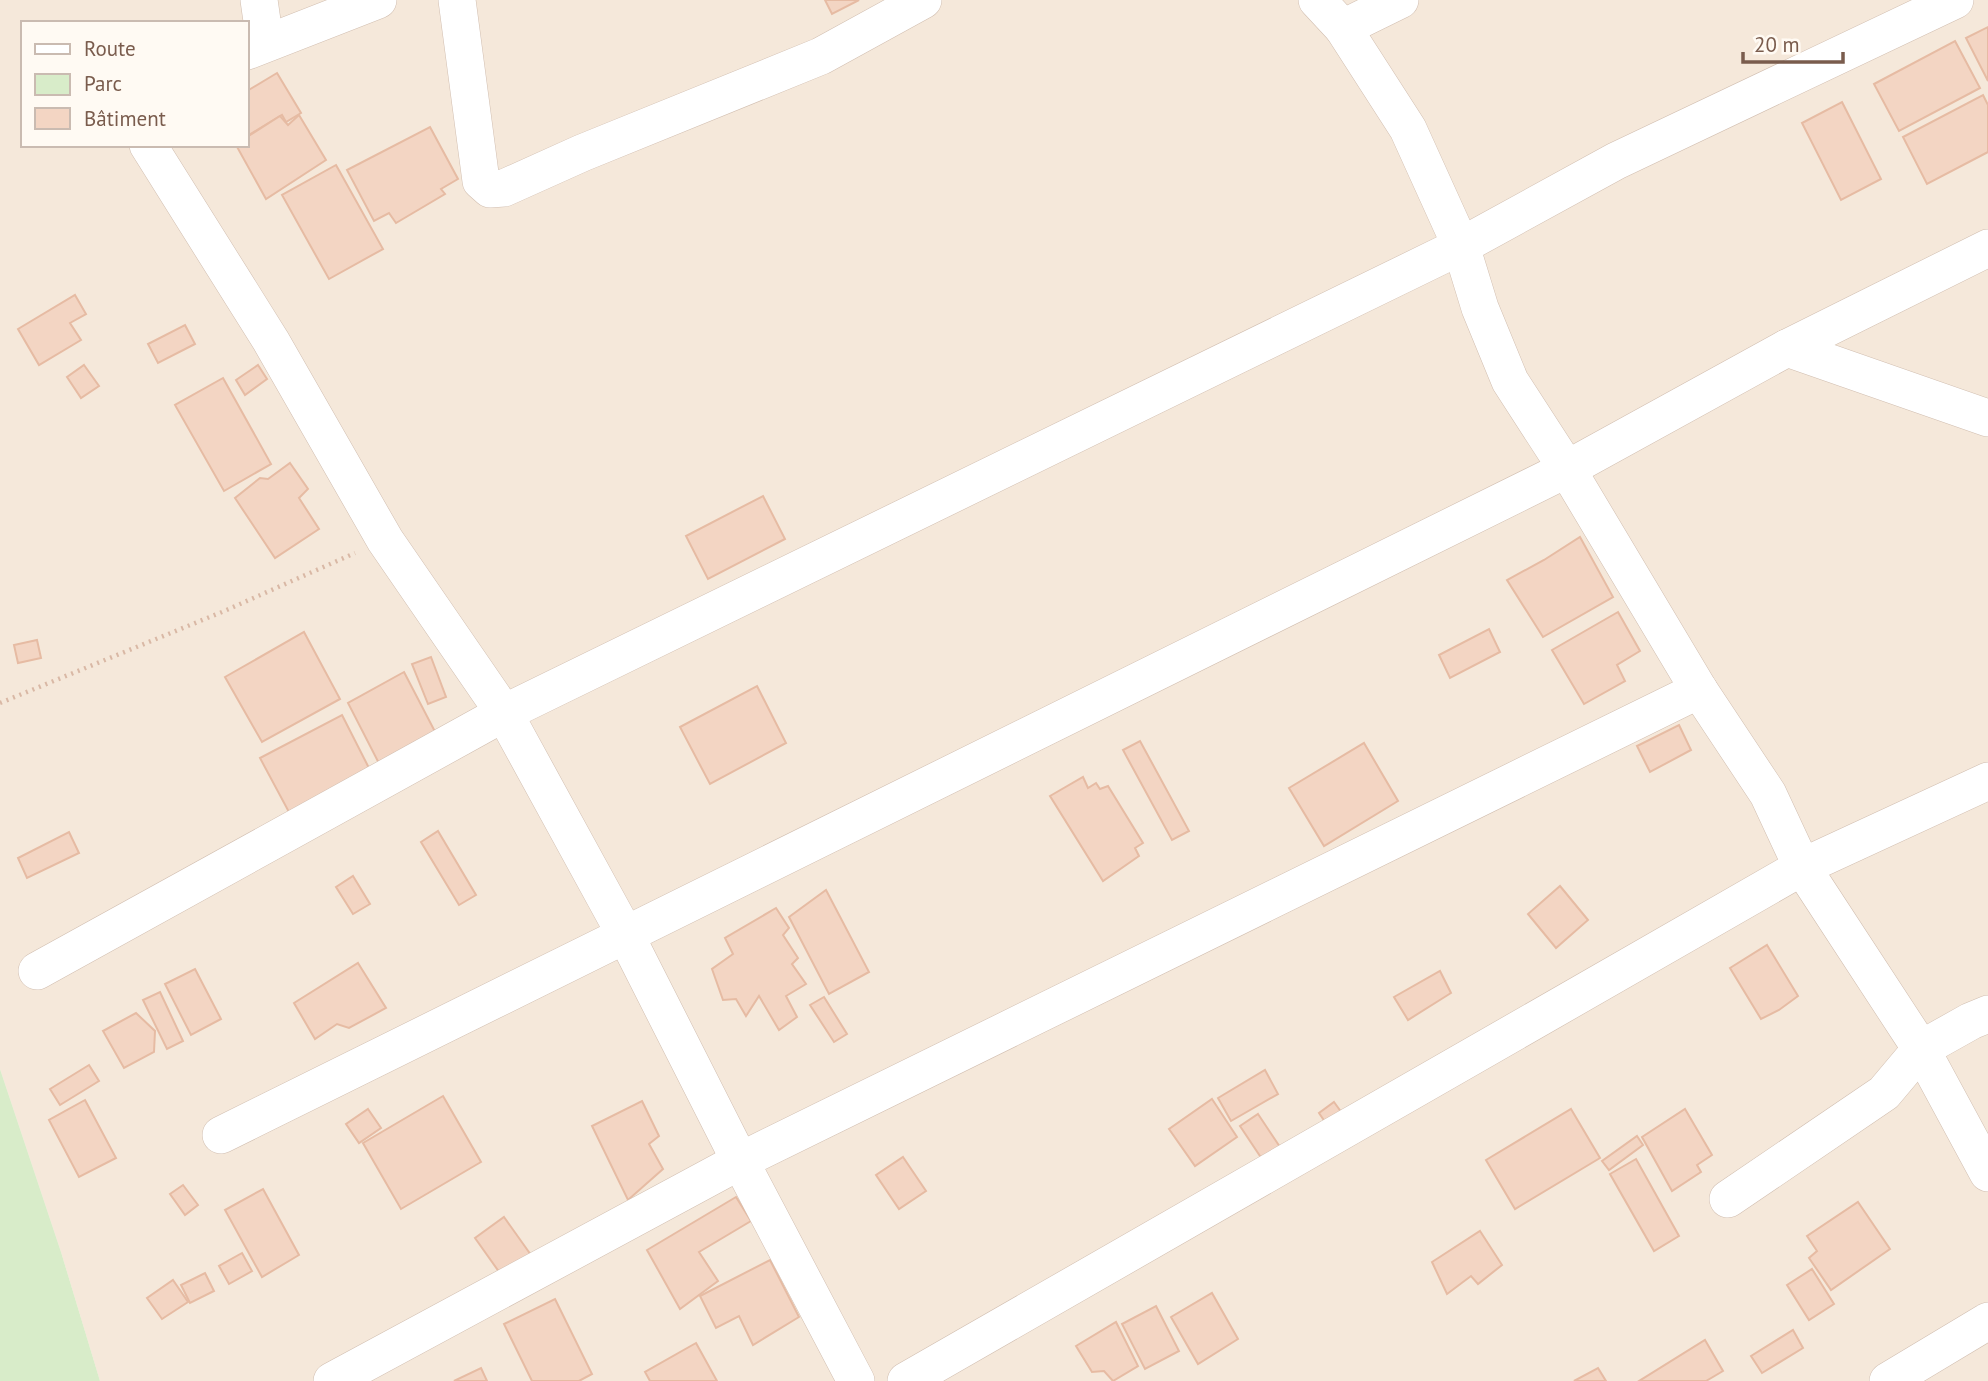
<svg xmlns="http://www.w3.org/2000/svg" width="1988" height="1381" font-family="'PT Sans',sans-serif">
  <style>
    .residential { fill: #f5e8da; fill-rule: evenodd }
    .green { fill: #d8ecc9 }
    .building { fill: #f3d5c3; stroke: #e6bba3; stroke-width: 2 }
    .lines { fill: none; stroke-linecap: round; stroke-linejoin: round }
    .minor-casing { stroke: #d1beb0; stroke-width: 38 }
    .path { stroke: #d9b8a5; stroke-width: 4.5; stroke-dasharray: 2 5; stroke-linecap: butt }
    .minor { stroke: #fff; stroke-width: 37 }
  </style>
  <rect width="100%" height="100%" fill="#fdf6ec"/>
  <path class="residential" d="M 0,0 L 1988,0 L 1988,1381 L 100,1381 L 61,1252 L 0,1069 ZM 23,23 L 247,23 L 247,145 L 23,145 Z"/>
  <path class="green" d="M 0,1069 L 61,1252 L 100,1381 L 0,1381 Z"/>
  <g class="building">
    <path d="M 825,0 L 859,0 L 832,14 Z"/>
    <path d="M 1988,27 L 1988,81 L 1966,38 Z"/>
    <path d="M 1955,41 L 1980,88 L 1899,131 L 1874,84 Z"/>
    <path d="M 277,73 L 301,113 L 286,122 L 282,115 L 247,136 L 247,91 Z"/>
    <path d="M 1983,95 L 1988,105 L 1988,152 L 1927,184 L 1903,137 Z"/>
    <path d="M 1842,102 L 1881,179 L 1841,200 L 1802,123 Z"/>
    <path d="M 299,115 L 326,160 L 266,199 L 236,145 L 247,145 L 247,137 L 280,116 L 288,125 Z"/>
    <path d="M 430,127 L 458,179 L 441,189 L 445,194 L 396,223 L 389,213 L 374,221 L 347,170 Z"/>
    <path d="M 336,165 L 383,249 L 329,279 L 282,195 Z"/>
    <path d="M 75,295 L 86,314 L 70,323 L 81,340 L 39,365 L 18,329 Z"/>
    <path d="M 185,325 L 195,344 L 158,363 L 148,344 Z"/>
    <path d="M 84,365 L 99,386 L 81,398 L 67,377 Z"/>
    <path d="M 258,365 L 267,379 L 245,395 L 236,380 Z"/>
    <path d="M 223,378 L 271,464 L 224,491 L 175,405 Z"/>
    <path d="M 290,463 L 308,489 L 299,498 L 319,529 L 275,558 L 235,498 L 260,478 L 268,479 Z"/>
    <path d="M 763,496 L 785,539 L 708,579 L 686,536 Z"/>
    <path d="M 1580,537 L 1613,597 L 1543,637 L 1507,580 L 1544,560 Z"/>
    <path d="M 1618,612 L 1640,651 L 1617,665 L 1625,681 L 1584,704 L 1552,650 Z"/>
    <path d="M 1489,629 L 1500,652 L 1450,678 L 1439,655 Z"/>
    <path d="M 304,632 L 340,699 L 262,742 L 225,677 Z"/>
    <path d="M 37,640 L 41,658 L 18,663 L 14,645 Z"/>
    <path d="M 431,657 L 446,697 L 428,704 L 412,664 Z"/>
    <path d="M 404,672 L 443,747 L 386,777 L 348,703 Z"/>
    <path d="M 757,686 L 786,743 L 710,784 L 680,727 Z"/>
    <path d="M 342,715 L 371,772 L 290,814 L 260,758 Z"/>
    <path d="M 1679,725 L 1691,750 L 1650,772 L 1637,746 Z"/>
    <path d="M 1140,741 L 1189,831 L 1172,840 L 1123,750 Z"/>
    <path d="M 1364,743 L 1398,801 L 1324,846 L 1289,788 Z"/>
    <path d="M 1083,777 L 1088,788 L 1096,783 L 1100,789 L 1108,786 L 1143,843 L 1135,848 L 1139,856 L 1103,881 L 1050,796 Z"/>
    <path d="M 438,831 L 476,895 L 459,905 L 421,842 Z"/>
    <path d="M 69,832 L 79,853 L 27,878 L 18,858 Z"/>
    <path d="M 353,876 L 370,904 L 353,914 L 336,887 Z"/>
    <path d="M 1560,886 L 1588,920 L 1556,948 L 1528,914 Z"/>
    <path d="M 826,890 L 869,972 L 829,994 L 789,917 Z"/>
    <path d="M 776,908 L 789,928 L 783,935 L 798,958 L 792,964 L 806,984 L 786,996 L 797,1017 L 779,1030 L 759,996 L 746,1016 L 736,999 L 723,1000 L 712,969 L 733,954 L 725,938 Z"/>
    <path d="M 1767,945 L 1798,996 L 1779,1010 L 1761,1019 L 1730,968 Z"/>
    <path d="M 358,963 L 386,1008 L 349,1028 L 337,1024 L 315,1039 L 294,1003 Z"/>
    <path d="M 195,969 L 221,1019 L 191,1035 L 165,984 Z"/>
    <path d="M 1440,971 L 1451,993 L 1408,1020 L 1394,997 Z"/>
    <path d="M 160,992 L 183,1041 L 167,1049 L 143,1000 Z"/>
    <path d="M 824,997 L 847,1034 L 834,1042 L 810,1005 Z"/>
    <path d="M 136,1013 L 155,1031 L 154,1052 L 124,1068 L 103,1031 Z"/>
    <path d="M 89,1065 L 99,1081 L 60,1105 L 50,1089 Z"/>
    <path d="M 1265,1070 L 1278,1094 L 1231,1121 L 1218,1098 Z"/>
    <path d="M 443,1096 L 481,1162 L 401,1209 L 363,1143 Z"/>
    <path d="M 1212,1099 L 1237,1137 L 1195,1166 L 1169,1129 Z"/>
    <path d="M 85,1100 L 116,1158 L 79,1177 L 49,1120 Z"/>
    <path d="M 642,1101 L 659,1136 L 649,1144 L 663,1169 L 628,1200 L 592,1126 Z"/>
    <path d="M 1334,1102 L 1352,1127 L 1336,1138 L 1319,1113 Z"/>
    <path d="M 368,1109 L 381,1128 L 359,1143 L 346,1124 Z"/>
    <path d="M 1571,1109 L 1600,1158 L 1515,1209 L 1486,1160 Z"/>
    <path d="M 1685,1109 L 1712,1155 L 1697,1165 L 1701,1172 L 1672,1191 L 1642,1137 Z"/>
    <path d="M 1258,1114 L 1286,1156 L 1268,1168 L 1240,1126 Z"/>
    <path d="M 1637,1136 L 1643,1145 L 1609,1170 L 1602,1161 Z"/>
    <path d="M 903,1157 L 926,1191 L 899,1209 L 876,1175 Z"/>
    <path d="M 1636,1159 L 1679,1236 L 1654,1251 L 1610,1174 Z"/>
    <path d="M 183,1185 L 198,1205 L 185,1215 L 170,1194 Z"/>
    <path d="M 263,1189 L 299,1255 L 262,1277 L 225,1210 Z"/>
    <path d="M 736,1197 L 751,1221 L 699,1252 L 718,1281 L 680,1309 L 647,1250 Z"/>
    <path d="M 1858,1202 L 1890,1249 L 1831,1290 L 1809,1258 L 1817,1251 L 1807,1236 Z"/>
    <path d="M 504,1217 L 531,1255 L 502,1276 L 475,1238 Z"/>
    <path d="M 1480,1231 L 1502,1265 L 1478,1284 L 1471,1276 L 1447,1294 L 1432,1262 Z"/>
    <path d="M 242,1253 L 252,1271 L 229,1284 L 219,1266 Z"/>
    <path d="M 770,1260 L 799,1317 L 753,1345 L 739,1316 L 716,1328 L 700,1296 Z"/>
    <path d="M 1812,1269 L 1834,1304 L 1809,1320 L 1787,1285 Z"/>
    <path d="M 205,1273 L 214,1291 L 190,1303 L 181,1285 Z"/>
    <path d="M 173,1280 L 188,1302 L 162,1319 L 147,1298 Z"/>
    <path d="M 1212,1293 L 1238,1339 L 1198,1364 L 1171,1317 Z"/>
    <path d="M 555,1299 L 592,1374 L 579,1381 L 532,1381 L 504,1324 Z"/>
    <path d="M 1156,1306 L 1179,1351 L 1145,1369 L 1122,1324 Z"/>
    <path d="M 1116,1322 L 1138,1366 L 1113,1381 L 1104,1371 L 1092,1372 L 1076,1346 Z"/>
    <path d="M 1793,1330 L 1803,1348 L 1762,1373 L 1751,1356 Z"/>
    <path d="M 1705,1340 L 1723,1371 L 1706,1381 L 1639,1381 Z"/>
    <path d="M 696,1343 L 717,1381 L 650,1381 L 645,1372 Z"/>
    <path d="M 481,1368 L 487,1381 L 454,1381 Z"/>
    <path d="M 1598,1368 L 1606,1381 L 1574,1381 Z"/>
  </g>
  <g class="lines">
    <defs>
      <g id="minor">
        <path d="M 259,0 L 265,42"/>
        <path d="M 457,0 L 481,181 L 490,189 L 504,188 L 582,153 L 821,56 L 923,0"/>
        <path d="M 1317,0 L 1343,28 L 1408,129 L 1461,246 L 1480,308 L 1510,381 L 1567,469 L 1699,690 L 1768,794 L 1802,867 L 1921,1049 L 1988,1173"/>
        <path d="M 1343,28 L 1400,0"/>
        <path d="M 247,51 L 378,0"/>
        <path d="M 148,145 L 271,341 L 385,540 L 504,713 L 625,934 L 740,1161 L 856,1381"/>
        <path d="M 1787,348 L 1988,418"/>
        <path d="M 37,971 L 504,713 L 1461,246 L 1616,161 L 1955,0"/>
        <path d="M 221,1135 L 1567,469 L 1787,348 L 1988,248"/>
        <path d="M 1728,1199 L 1884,1093 L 1921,1049 L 1971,1021 L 1988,1014"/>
        <path d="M 332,1381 L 740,1161 L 1699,690"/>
        <path d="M 906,1381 L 1802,867 L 1988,781"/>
        <path d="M 1888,1381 L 1988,1321"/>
      </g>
    </defs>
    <use href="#minor" class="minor-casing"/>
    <path class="path" d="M 0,703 L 222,612 L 355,553"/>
    <use href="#minor" class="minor"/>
  </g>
  <rect x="21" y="21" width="228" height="126" fill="#fffaf3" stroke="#cabbb1" stroke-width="2"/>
  <rect x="35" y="44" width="35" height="10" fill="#ffffff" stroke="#cabbb1" stroke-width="2"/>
  <text x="84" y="56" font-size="21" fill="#7a5c4d">Route</text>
  <rect x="35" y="74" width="35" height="21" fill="#d8ecc9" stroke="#cabbb1" stroke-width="2"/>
  <text x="84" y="91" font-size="21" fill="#7a5c4d">Parc</text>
  <rect x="35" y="108" width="35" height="21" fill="#f3d5c3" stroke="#cabbb1" stroke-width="2"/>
  <text x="84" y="126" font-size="21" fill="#7a5c4d">Bâtiment</text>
  <path d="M1743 52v10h100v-10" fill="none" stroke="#7a5c4d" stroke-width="3.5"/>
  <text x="1754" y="52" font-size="21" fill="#7a5c4d" stroke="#fffaf3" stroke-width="5" paint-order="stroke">20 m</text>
</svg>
